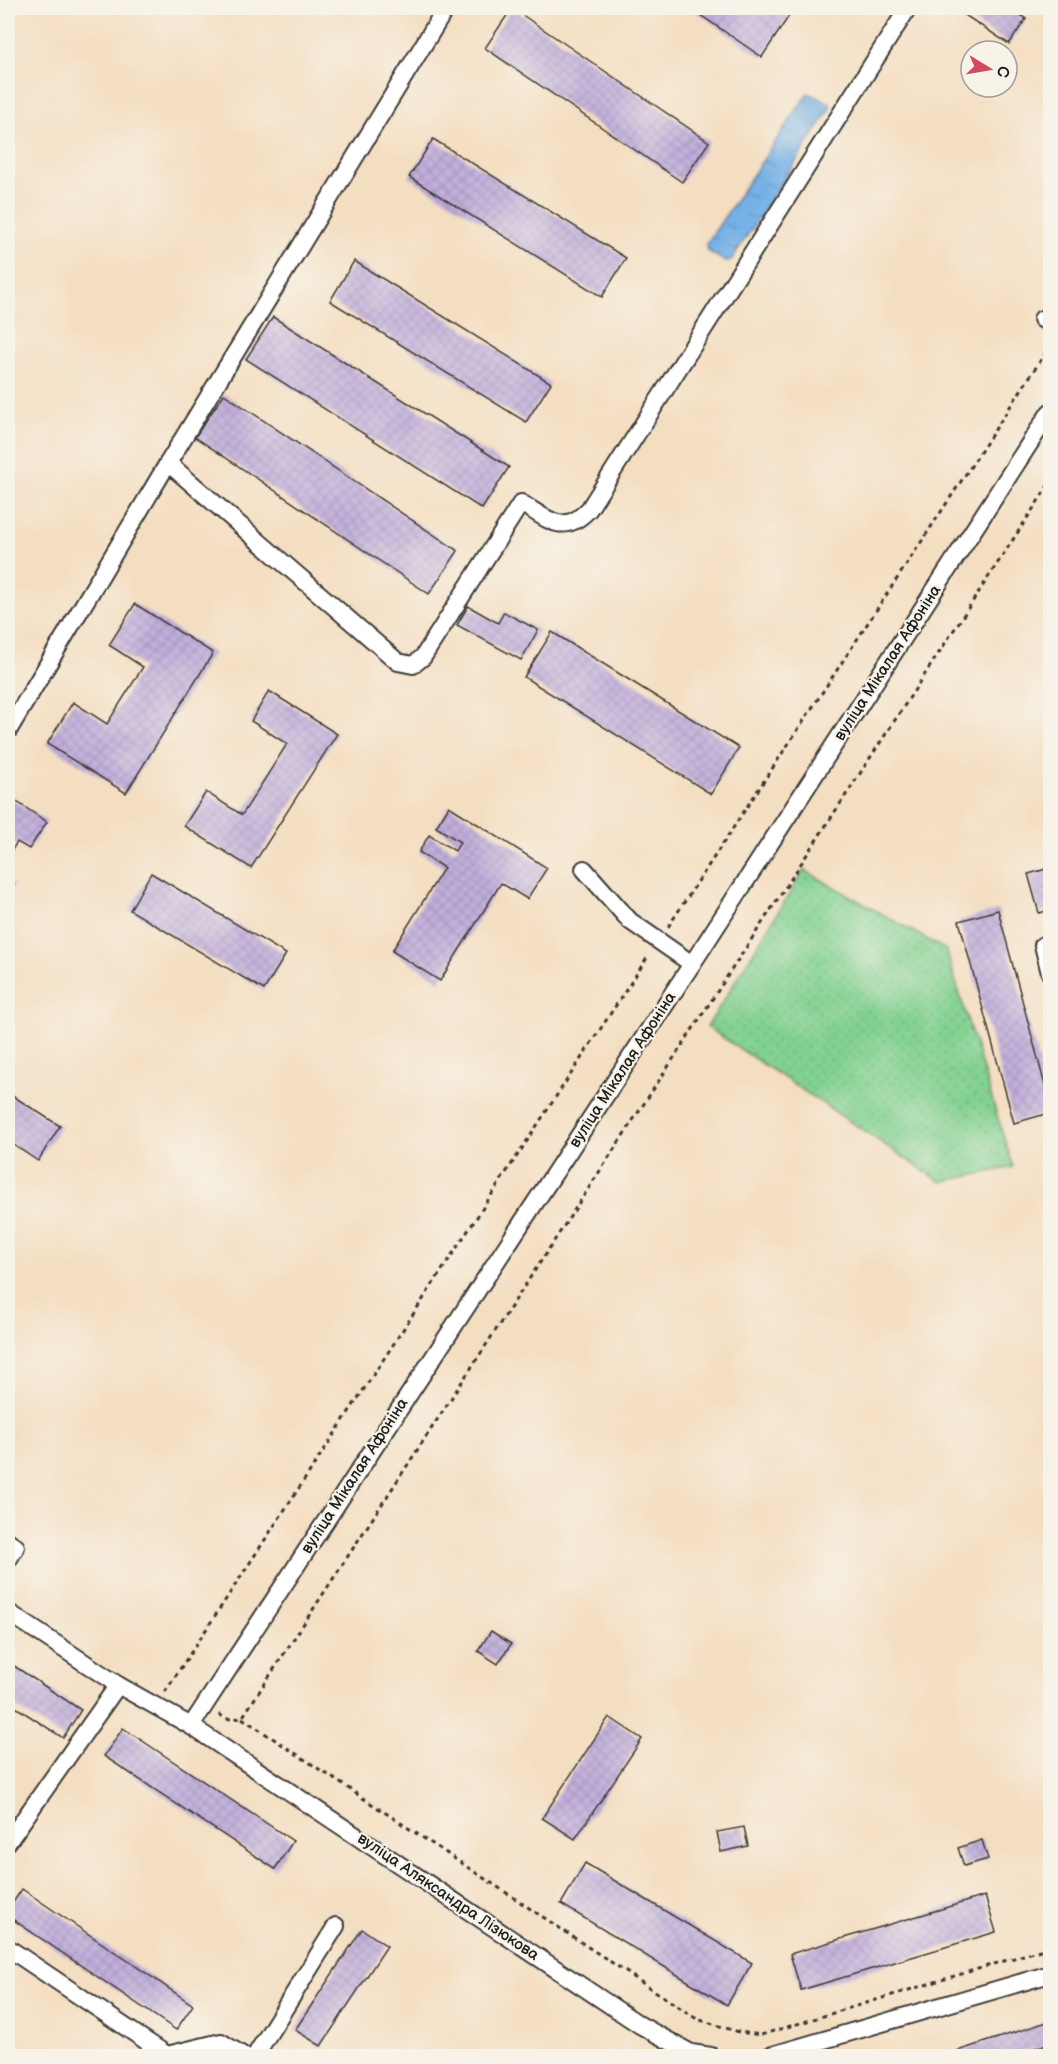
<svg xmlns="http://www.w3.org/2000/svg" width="1058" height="2064" font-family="'Balsamiq Sans',sans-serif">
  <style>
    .park { fill: url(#park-dots); stroke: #4f7656; stroke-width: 1.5 }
    .water { fill: url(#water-ripples); stroke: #486682; stroke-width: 1.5 }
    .building { fill: url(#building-cross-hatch) }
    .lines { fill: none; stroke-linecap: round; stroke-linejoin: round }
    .minor-casing { stroke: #3c3935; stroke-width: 20 }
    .path { stroke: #3c3935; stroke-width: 3; stroke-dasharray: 4.5 4.5; stroke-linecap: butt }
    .minor { stroke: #fff; stroke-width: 16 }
    .labels { text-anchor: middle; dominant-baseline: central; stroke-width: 4.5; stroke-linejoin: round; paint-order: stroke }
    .street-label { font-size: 16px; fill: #1c1c1c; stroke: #f7f3e8 }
  </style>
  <defs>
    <pattern id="park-dots" width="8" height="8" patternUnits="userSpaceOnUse" patternTransform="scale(1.5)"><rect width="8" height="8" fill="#82d191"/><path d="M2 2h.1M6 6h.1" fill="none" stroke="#70b37c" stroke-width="1.8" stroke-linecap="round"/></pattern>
    <pattern id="water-ripples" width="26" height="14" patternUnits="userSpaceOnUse" patternTransform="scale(1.5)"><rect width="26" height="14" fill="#74b1e7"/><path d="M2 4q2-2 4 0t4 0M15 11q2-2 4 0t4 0" fill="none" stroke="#5e8fba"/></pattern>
    <pattern id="building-cross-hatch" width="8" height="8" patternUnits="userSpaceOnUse" patternTransform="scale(1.5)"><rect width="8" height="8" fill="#c1afdc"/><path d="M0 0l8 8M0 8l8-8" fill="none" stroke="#a596bc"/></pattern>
  </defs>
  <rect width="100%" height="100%" fill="#f7f3e8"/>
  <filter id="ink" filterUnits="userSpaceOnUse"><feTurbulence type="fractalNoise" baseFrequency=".0167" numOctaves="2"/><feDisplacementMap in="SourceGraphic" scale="12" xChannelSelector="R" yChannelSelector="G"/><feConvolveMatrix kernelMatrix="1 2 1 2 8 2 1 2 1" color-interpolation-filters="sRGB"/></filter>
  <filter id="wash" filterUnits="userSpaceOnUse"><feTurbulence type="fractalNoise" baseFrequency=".008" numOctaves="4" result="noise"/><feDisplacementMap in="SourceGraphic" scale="24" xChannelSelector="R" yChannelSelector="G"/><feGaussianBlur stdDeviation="1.35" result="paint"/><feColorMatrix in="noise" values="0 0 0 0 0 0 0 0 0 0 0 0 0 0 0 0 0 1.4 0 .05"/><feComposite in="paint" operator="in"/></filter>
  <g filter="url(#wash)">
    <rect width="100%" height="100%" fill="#f4dec1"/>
    <path class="park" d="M 804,870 L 946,950 L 1013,1167 L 941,1182 L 707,1027 Z"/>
    <path class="water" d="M 808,93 L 830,103 L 830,109 L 732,259 L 726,262 L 708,251 L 707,243 Z"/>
    <g id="blocks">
      <g class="building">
        <path d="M 512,8 L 709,142 L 682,182 L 485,48 Z"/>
        <path d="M 690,8 L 777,8 L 789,16 L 762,57 Z"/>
        <path d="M 954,8 L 1013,8 L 1012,9 L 1026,19 L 1009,44 Z"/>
        <path d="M 433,139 L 626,258 L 602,297 L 409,177 Z"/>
        <path d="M 354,261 L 551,383 L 526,422 L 330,301 Z"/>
        <path d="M 273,317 L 509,467 L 482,509 L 246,359 Z"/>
        <path d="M 224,394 L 458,551 L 429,594 L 195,437 Z"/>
        <path d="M 135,604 L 213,653 L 126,793 L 47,744 L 73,702 L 107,724 L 143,667 L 109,645 Z"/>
        <path d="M 468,606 L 498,623 L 504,612 L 538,630 L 521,660 L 457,625 Z"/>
        <path d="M 552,632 L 739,748 L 711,794 L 524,677 Z"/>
        <path d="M 269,691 L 337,734 L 251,868 L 184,826 L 206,792 L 242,815 L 287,744 L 251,721 Z"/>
        <path d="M 8,796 L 47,822 L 29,849 L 17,842 L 8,856 Z"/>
        <path d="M 449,806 L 547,868 L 527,899 L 501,883 L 440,981 L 392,951 L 444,868 L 419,852 L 429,835 L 455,851 L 460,842 L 436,827 Z"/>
        <path d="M 1050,868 L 1050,910 L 1039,913 L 1028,874 Z"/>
        <path d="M 151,873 L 286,954 L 264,990 L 130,910 Z"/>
        <path d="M 8,880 L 14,884 L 8,894 Z"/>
        <path d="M 998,910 L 1050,1104 L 1050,1113 L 1014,1123 L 959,921 Z"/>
        <path d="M 8,1093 L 60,1126 L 38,1161 L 8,1141 Z"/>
        <path d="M 491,1631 L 511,1644 L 498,1664 L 478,1651 Z"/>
        <path d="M 8,1662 L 81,1710 L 63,1738 L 8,1702 Z"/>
        <path d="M 609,1717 L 642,1739 L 575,1839 L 542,1818 Z"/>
        <path d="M 123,1728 L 293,1841 L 275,1869 L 104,1756 Z"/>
        <path d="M 744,1827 L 748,1846 L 721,1852 L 717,1832 Z"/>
        <path d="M 982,1840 L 988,1859 L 964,1866 L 958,1848 Z"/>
        <path d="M 585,1863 L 752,1963 L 727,2005 L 561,1904 Z"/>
        <path d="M 22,1889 L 193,2005 L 176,2030 L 8,1916 L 8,1910 Z"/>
        <path d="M 985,1896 L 996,1932 L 801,1990 L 790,1954 Z"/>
        <path d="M 362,1929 L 387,1946 L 321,2046 L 295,2030 Z"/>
        <path d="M 1050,2021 L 1050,2044 L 1010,2056 L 942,2056 Z"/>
      </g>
    </g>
  </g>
  <g filter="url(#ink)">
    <use href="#blocks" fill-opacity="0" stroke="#3c3935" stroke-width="1.5"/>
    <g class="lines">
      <defs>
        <g id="minor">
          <path d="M 1042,319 L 1050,324"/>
          <path d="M 168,463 L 446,8"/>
          <path d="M 8,731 L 168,463 L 398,662 L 413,665 L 423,657 L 521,503 C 548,519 563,537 589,509 L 908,8"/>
          <path d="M 584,869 L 630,921 L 692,964"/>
          <path d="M 1050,943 L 1043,945 L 1050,973"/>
          <path d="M 8,1541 L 16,1547 L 8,1560"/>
          <path d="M 8,1612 L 118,1685 L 191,1726 L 640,2025 L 691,2053 L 711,2056"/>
          <path d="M 191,1726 L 692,964 L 1050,412"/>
          <path d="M 8,1842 L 118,1685"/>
          <path d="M 8,1948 L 167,2055 L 221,2042 L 244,2056"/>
          <path d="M 255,2056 L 336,1926"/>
          <path d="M 769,2056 L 1050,1974"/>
          <path d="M 1039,2056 L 1050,2053"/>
        </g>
      </defs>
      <use href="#minor" class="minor-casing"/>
      <g class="path">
        <path d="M 668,927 L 1050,346"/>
        <path d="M 165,1692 L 649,955"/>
        <path d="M 219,1714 L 226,1719 L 242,1718 L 1050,483"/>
        <path d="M 242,1718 L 697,2019 L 739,2032 L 761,2035 L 1050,1947"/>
      </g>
      <use href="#minor" class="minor"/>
    </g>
  </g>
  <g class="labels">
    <g class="street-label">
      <text transform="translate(888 663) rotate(-57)">вуліца Мікалая Афоніна</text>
      <text transform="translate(623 1070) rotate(-57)">вуліца Мікалая Афоніна</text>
      <text transform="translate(355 1476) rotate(-57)">вуліца Мікалая Афоніна</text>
      <text transform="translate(448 1897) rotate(34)">вуліца Аляксандра Лізюкова</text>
    </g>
  </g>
  <rect width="1058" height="2064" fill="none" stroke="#f7f3e8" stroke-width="30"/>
  <g transform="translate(989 69) rotate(101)"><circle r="28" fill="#f7f3e8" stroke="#9f9d96" stroke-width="1.5"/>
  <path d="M0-4.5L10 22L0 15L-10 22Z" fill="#d1495b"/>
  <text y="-9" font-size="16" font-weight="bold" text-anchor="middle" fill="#1c1c1c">С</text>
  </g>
</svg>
